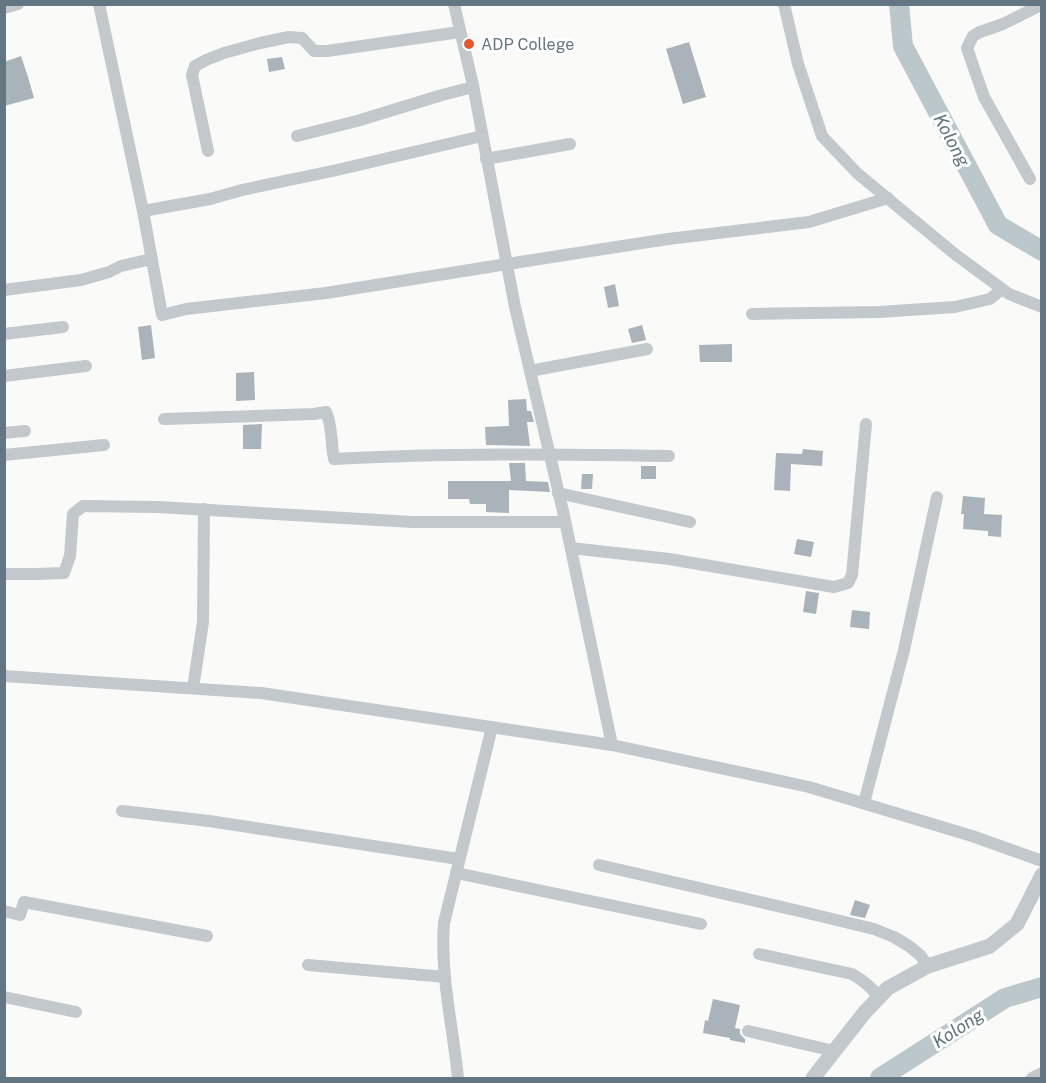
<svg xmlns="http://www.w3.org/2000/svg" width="1046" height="1083" font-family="'Public Sans',sans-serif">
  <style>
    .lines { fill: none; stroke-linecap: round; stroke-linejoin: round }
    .river { stroke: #bbc7cb; stroke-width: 20 }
    .building { fill: #aab3b9 }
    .minor { stroke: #c3c8cc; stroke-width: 12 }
    .tertiary { stroke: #c3c8cc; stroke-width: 15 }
    .poi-dot { fill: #e4572e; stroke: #fff; stroke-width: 2 }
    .labels { text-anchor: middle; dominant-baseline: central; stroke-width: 6; stroke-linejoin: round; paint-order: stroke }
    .poi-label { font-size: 16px; fill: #657683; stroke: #fff; text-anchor: start }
    .water-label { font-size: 18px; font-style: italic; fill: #60757c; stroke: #fff }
  </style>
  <rect width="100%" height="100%" fill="#fafaf8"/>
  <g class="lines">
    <g class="river">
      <path d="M 899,4 L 903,46 L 998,225 L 1042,251"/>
      <path d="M 880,1078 L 1005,998 L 1042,987"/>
    </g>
  </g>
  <g class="building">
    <path d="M 689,42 L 706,97 L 683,104 L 666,49 Z"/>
    <path d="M 21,56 L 28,77 L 34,98 L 4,106 L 4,62 Z"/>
    <path d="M 282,57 L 285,69 L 269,72 L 267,59 Z"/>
    <path d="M 615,284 L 619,306 L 608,308 L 604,287 Z"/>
    <path d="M 151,325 L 155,358 L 142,360 L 138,327 Z"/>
    <path d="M 642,325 L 646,340 L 632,343 L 628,329 Z"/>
    <path d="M 732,344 L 732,362 L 700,362 L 699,345 Z"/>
    <path d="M 254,372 L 255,400 L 236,401 L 236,373 Z"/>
    <path d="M 526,399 L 527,411 L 531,411 L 534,422 L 527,422 L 530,446 L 486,445 L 485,427 L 509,426 L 508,400 Z"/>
    <path d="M 262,424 L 261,449 L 243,449 L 243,425 Z"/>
    <path d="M 803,449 L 823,451 L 822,466 L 791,464 L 790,491 L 774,490 L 776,453 L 802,454 Z"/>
    <path d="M 509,463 L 525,463 L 526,481 L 548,482 L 550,492 L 509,490 L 509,513 L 486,512 L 486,504 L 470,504 L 469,499 L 448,499 L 448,481 L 511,481 Z"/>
    <rect x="641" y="466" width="15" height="13"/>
    <path d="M 582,474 L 593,474 L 592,489 L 581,489 Z"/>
    <path d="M 963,496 L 985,498 L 984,514 L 1002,515 L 1001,537 L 988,536 L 988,531 L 963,529 L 964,514 L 961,514 Z"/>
    <path d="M 797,539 L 814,542 L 811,557 L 794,554 Z"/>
    <path d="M 806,591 L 819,593 L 816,614 L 803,612 Z"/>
    <path d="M 852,610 L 870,612 L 869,629 L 850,627 Z"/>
    <path d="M 855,900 L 870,905 L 865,918 L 850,915 Z"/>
    <path d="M 713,999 L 740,1005 L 735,1028 L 740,1029 L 740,1034 L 745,1039 L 745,1043 L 730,1040 L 730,1038 L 703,1033 L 705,1020 L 708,1021 Z"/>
  </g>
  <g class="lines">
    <g class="minor">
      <path d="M 99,4 L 143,211 L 162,315 L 186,309 L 326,293 L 507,264 L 668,239 L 809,222 L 888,198"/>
      <path d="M 454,4 L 473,85 L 515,307 L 563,511 L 612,745"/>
      <path d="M 784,4 L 798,64 L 822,136 L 857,173 L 956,255 L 1009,294 L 1042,307"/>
      <path d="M 4,8 L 18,4"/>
      <path d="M 297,136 L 357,121 L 442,95 L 473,87"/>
      <path d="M 208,151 L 192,75 L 195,66 L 206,60 L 224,53 L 260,43 L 289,37 L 302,38 L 314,51 L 327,51 L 460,32"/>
      <path d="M 486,159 L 570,144"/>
      <path d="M 1030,179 L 984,97 L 967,48 L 973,36 L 980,32 L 1003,24 L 1041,5"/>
      <path d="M 143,211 L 210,199 L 242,190 L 337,170 L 482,136"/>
      <path d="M 4,290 L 81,280 L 109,272 L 121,266 L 152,259"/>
      <path d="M 752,314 L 879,312 L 955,307 L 990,299 L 1002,289"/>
      <path d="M 4,334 L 63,327"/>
      <path d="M 530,371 L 647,349"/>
      <path d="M 4,376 L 86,366"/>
      <path d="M 164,419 L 314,414 L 326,412 C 332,423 331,445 334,459 C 446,453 557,454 669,456"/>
      <path d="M 4,433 L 25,431"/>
      <path d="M 4,455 L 104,445"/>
      <path d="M 558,493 L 690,522"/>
      <path d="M 571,548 L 669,559 L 834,587 L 848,583 L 852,575 L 866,424"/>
      <path d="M 4,574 L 36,574 L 64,573 L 70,556 L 73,514 L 83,506 L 158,507 L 412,522 L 565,522"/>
      <path d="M 4,676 L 261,693 L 612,745 L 809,787 L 972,836 L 1042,861"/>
      <path d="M 193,688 L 203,622 L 204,509"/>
      <path d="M 864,803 L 904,650 L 937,497"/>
      <path d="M 122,811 L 209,821 L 459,859"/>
      <path d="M 599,865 L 799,911 L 874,929 L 894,937 L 909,946 L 920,955 L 928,966"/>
      <path d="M 456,873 L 701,924"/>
      <path d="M 4,911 L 20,915 L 24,902 L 207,936"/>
      <path d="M 759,954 L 852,974 C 863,980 871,987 879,997"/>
      <path d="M 308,965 L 445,977"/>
      <path d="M 4,997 L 76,1012"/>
      <path d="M 748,1031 L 834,1051"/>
      <path d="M 458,1078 C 453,1027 440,975 444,923 L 492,727"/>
      <path d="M 1032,1078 L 1042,1073"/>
    </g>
    <path class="tertiary" d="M 813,1078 L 865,1012 L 888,988 L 928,966 L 990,946 L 1017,924 L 1042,875"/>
  </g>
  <circle class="poi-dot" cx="469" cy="44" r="6"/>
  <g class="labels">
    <g class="poi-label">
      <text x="481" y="44">ADP College</text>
    </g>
    <g class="water-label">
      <text transform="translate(952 140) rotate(62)">Kolong</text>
      <text transform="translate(958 1028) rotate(-33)">Kolong</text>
    </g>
  </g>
  <rect width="1046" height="1083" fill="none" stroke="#657683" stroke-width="12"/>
</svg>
